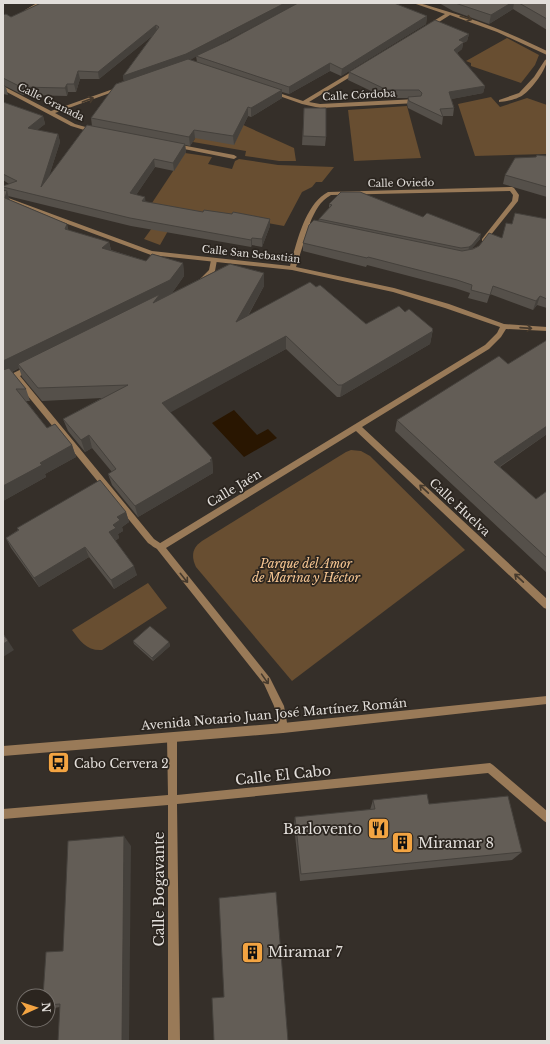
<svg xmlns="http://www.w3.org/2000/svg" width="550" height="1044" font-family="'Libre Baskerville',serif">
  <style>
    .green { fill: #684e31 }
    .water { fill: #291601 }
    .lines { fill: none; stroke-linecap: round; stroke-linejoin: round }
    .service { fill: #997a58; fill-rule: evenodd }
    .minor { fill: #997a58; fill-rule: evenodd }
    .tertiary { fill: #997a58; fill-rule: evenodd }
    .wall { fill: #55504a; fill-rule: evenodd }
    .shaded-wall { fill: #45413c }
    .building { fill: #635d56; stroke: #45413c }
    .oneway { stroke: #463a2d }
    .labels { text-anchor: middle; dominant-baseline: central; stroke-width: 3.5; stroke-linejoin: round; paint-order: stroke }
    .far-street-label { font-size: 10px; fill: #e2deda; stroke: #2b251f }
    .street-label { font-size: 12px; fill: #e2deda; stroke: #2b251f }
    .park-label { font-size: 12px; font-style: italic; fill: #f8c793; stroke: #2b251f }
    .poi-label { font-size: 12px; fill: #e2deda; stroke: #2b251f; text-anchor: start }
    .near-street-label { font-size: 14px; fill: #e2deda; stroke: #2b251f }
    .near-poi-label { font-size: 14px; fill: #e2deda; stroke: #2b251f; text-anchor: start }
  </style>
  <rect width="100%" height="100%" fill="#352f29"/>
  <g class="green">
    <path d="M 507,38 L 539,55 L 535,65 L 521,83 L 471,66 L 471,63 L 466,61 Z"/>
    <path d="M 491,97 L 500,107 L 527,98 L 547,105 L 547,154 L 475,156 L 458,104 Z"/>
    <path d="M 407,106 L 421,158 L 354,161 L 348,110 Z"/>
    <path d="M 209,114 L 230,119 L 294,148 L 296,161 L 279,161 L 245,156 L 246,151 L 193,142 Z"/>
    <path d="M 185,153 L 212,157 L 208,164 L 232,169 L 235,161 L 239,159 L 278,165 L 334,167 L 322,182 L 316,182 L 312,187 L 302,192 L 284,226 L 262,222 L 177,215 L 160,245 L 144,239 L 160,217 L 150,206 Z"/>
    <path d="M 351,450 L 361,451 L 370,456 L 465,550 L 292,681 L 196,567 C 191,556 192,548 202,541 L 346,452 Z"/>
    <path d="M 148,583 L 167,608 L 102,650 C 87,651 80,641 72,630 Z"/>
  </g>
  <path class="water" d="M 234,410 L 257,435 L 268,429 L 277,438 L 244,457 L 212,423 Z"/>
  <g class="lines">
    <g class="service">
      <path d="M 214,258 L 217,260 L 215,271 L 203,284 L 199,284 L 199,280 L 209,270 L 211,260 Z"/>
      <path d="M 30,365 L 32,366 L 34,368 L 32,370 L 20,376 L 154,539 L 163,545 L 164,547 L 163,549 C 157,551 153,546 148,543 L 14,379 L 3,384 L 3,378 Z"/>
    </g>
    <g class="minor">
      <path d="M 37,3 L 43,3 L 29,11 L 25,10 Z"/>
      <path d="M 413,3 C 424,3 435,8 446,11 C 480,21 515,35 547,51 L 547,55 L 497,32 L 450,15 L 431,27 L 427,27 L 427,25 L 445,14 Z"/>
      <path d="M 547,59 C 547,69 532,89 523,95 C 518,99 505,102 499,102 L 499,100 L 519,93 L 534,77 L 545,60 Z"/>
      <path d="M 358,68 L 361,70 L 360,71 L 309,102 L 320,104 L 417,99 L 420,101 L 417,103 L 320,108 L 302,104 L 268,92 L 273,91 L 303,101 Z"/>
      <path d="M 3,86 L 51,111 L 116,88 L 121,89 L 55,113 L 75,124 L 96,130 L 97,131 L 94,133 L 71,126 L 3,90 Z"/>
      <path d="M 176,144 L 234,155 L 237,157 L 234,159 L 174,147 L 173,146 Z"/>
      <path d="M 512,187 L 514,188 L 519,195 L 518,201 L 486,241 L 482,241 L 482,239 L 512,201 L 513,195 L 510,191 L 331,195 C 320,201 315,211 310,223 L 320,224 L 323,226 L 320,228 L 309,226 L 296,267 L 394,288 L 449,304 L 504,324 L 547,327 L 547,331 L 506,329 L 501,337 L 489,349 L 362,427 L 547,599 L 547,609 L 544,608 L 356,431 L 166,548 L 270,678 L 284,706 L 288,728 L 286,731 L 283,733 L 280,731 L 274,706 L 264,684 L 157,549 L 156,547 L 157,545 L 485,345 L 497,333 L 500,327 L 445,308 L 393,292 L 292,270 L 151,255 L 3,200 L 3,196 L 152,251 L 290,266 C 297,242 305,204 328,192 Z"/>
      <path d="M 172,733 L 175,735 L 177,738 L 177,795 L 490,763 L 493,765 L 547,811 L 547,823 L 544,821 L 488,773 L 177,804 L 180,1041 L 168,1041 L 168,805 L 3,819 L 3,809 L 168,795 L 167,738 L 169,735 Z"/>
    </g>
    <path class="tertiary" d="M 547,696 L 547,704 L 283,733 L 3,756 L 3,746 L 283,723 Z"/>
  </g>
  <g class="wall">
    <path d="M 41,3 L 394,3 L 427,16 L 426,24 L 341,76 L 330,71 L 289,94 L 282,92 L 282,98 L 251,117 L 248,116 L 234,145 L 195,138 L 190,146 L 185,145 L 186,152 L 174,171 L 155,167 L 136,195 L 145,197 L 145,202 L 203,212 L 204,210 L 232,214 L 233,212 L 270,219 L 270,226 L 262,247 L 252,245 L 251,247 L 131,226 L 8,196 L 10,200 L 67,224 L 68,230 L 109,242 L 111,250 L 146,261 L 152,254 L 183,263 L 184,276 L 172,293 L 160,299 L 230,264 L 264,273 L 264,286 L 248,316 L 310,282 L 316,287 L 320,285 L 366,324 L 399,306 L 405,312 L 409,309 L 433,329 L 430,344 L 340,397 L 337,397 L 286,349 L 170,412 L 212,458 L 213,473 L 138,517 L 112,485 L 108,474 L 112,472 L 92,448 L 85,452 L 68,431 L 63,419 L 102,398 L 42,401 L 22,377 L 19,368 L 12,372 L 26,389 L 30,401 L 26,401 L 47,428 L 55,424 L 72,445 L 76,457 L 45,474 L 46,477 L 3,501 L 3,186 L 9,184 L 3,180 L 3,102 L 43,116 L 45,124 L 37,130 L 58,134 L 60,142 L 49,176 L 87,125 L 92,126 L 91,118 L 116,84 L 124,81 L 123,76 L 152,36 L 99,79 L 80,79 L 76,92 L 68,92 L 67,96 L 23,95 L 3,85 L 3,15 L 6,14 L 11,17 ZM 273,16 L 228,41 L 203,53 ZM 196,56 L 197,62 L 190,60 Z"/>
    <path d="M 439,3 L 547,3 L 547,30 L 513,9 L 489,24 L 453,11 Z"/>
    <path d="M 469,34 L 467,41 L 463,43 L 462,49 L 457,53 L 485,86 L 483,93 L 451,99 L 454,108 L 453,116 L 442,116 L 443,117 L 442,125 L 408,108 L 407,104 L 408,98 L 386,98 L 348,80 L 349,72 Z"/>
    <path d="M 3,85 L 6,87 L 8,95 L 3,94 Z"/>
    <path d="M 304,108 L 326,137 L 325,146 L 302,145 Z"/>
    <path d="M 547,156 L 547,197 L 503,184 L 505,175 Z"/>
    <path d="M 329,204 L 423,217 L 480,239 L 471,249 L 502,238 L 512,224 L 547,219 L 547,308 L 537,305 L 533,310 L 490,294 L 487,303 L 468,298 L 470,293 L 455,288 L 367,265 L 366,267 L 303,251 L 303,243 L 318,221 L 319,219 L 329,208 Z"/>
    <path d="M 547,340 L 547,434 L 500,467 L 536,499 L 547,491 L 547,573 L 395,431 L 397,420 L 508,364 Z"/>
    <path d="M 126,512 L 129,522 L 122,527 L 123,531 L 118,534 L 119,538 L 115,541 L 137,575 L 114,589 L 89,557 L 39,587 L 11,548 L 6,538 L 18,530 L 17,528 Z"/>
    <path d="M 133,641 L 169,642 L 170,646 L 153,661 L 134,644 Z"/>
    <path d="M 373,800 L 429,804 L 522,852 L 512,860 L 300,881 L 294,826 L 295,817 L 370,810 Z"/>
    <path d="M 131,846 L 60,1007 L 54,1008 L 48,1007 L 48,996 L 63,951 Z"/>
  </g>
  <g class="shaded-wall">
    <path d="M 285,3 L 299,3 L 186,62 L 124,84 L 123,76 Z"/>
    <path d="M 511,3 L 514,3 L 513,9 L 489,24 L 491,15 Z"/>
    <path d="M 427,16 L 426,24 L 341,76 L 342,69 Z"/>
    <path d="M 156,25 L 157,32 L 99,79 L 98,72 Z"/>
    <path d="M 469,34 L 467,41 L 463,43 L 462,49 L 452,57 L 454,50 L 459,40 Z"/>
    <path d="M 330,63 L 330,71 L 289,94 L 289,87 Z"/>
    <path d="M 78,71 L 80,79 L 76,92 L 74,84 Z"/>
    <path d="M 67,84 L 68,92 L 67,96 L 65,88 Z"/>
    <path d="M 485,86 L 483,93 L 447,100 L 449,92 Z"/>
    <path d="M 282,90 L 282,98 L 251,117 L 251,108 Z"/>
    <path d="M 248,107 L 248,116 L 234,145 L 233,136 Z"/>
    <path d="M 43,116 L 45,124 L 30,136 L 28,128 Z"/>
    <path d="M 194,130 L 195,138 L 190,146 L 189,137 Z"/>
    <path d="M 58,134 L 60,142 L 43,195 L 41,187 Z"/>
    <path d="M 185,144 L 186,152 L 174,171 L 173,163 Z"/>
    <path d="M 154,159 L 155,167 L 132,201 L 130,193 Z"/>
    <path d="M 7,191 L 11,205 L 5,198 Z"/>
    <path d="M 145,197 L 146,205 L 142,201 Z"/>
    <path d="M 270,219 L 270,226 L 262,247 L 262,239 Z"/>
    <path d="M 67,224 L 70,237 L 65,229 Z"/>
    <path d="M 481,234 L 480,239 L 471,250 L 468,252 L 469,247 Z"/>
    <path d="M 252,238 L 252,245 L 251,247 L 251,240 Z"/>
    <path d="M 109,242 L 112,255 L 102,248 Z"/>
    <path d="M 183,263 L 184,276 L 172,293 L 160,299 L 162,308 L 18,364 L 19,368 L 3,376 L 3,361 Z"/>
    <path d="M 264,273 L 264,286 L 237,335 L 236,322 Z"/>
    <path d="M 540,296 L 537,305 L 533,310 L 536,301 Z"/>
    <path d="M 433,329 L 430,344 L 340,397 L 342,385 Z"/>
    <path d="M 286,336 L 286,349 L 164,416 L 162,403 Z"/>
    <path d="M 547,426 L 547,434 L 490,473 L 494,462 Z"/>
    <path d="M 89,435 L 92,448 L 85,452 L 81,440 Z"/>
    <path d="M 72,445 L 76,457 L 45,474 L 46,477 L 3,501 L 3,486 L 40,463 Z"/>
    <path d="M 212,458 L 213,473 L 138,517 L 135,506 Z"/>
    <path d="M 126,512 L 129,522 L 122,527 L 123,531 L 118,534 L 119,538 L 112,543 L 109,532 L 117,517 Z"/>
    <path d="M 85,547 L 89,557 L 39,587 L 34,578 Z"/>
    <path d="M 134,566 L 137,575 L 114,589 L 111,580 Z"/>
    <path d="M 3,633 L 14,650 L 3,657 Z"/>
    <path d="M 169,642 L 170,646 L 153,661 L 152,658 Z"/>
    <path d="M 124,836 L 131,846 L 129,1041 L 122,1041 Z"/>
  </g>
  <g class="building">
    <path d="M 41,3 L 285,3 L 186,54 L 123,76 L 159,27 L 156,25 L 98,72 L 78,71 L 74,84 L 67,84 L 65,88 L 21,87 L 3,78 L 3,15 L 6,14 L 11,17 Z"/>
    <path d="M 298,3 L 394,3 L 427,16 L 342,69 L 330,63 L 289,87 L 196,56 L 228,41 Z"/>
    <path d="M 455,3 L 511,3 L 491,15 Z"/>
    <path d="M 519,3 L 547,3 L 547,19 Z"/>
    <path d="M 435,20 L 469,34 L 459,40 L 464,42 L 454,50 L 485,86 L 449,92 L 454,108 L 440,109 L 443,117 L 409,101 L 408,97 L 421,96 L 422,93 L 419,90 L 387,90 L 349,72 Z"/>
    <path d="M 188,59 L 282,90 L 251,108 L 248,107 L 233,136 L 194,130 L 189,137 L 91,118 L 116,84 Z"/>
    <path d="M 3,102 L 43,116 L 28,128 L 58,134 L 41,187 L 87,125 L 185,144 L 173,163 L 154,159 L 130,193 L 145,197 L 142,201 L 203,212 L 204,210 L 232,214 L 233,212 L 270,219 L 262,239 L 252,238 L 251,240 L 130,218 L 3,187 L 3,186 L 17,181 L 3,174 Z"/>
    <path d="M 304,108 L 326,108 L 326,137 L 303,136 Z"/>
    <path d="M 537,155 L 547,156 L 547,187 L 505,175 L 515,158 L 536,157 Z"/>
    <path d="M 3,190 L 7,191 L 5,198 L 67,224 L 65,229 L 109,242 L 102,248 L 146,261 L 152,254 L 183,263 L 170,280 L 3,361 Z"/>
    <path d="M 341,192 L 360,192 L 423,217 L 427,213 L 481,234 L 472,245 L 469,247 L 461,248 L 319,219 L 332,205 L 329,204 Z"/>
    <path d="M 515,213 L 547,219 L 547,299 L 540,296 L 536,301 L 493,286 L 490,295 L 471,290 L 472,285 L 457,280 L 368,257 L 367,258 L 303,243 L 309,225 L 314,220 L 462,251 L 473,249 L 479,246 L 489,233 L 502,238 L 506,223 L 512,224 Z"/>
    <path d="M 230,264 L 264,273 L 236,322 L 310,282 L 316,287 L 320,285 L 366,324 L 399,306 L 405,312 L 409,309 L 433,329 L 432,330 L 433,331 L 342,385 L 338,385 L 286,336 L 162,403 L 212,458 L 210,460 L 212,461 L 135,506 L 108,474 L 116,469 L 89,435 L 81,440 L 63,419 L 128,385 L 38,388 L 18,364 L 160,294 L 153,303 Z"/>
    <path d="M 547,340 L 547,426 L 494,462 L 536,499 L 547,491 L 547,558 L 397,420 L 499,356 L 508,364 Z"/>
    <path d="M 9,368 L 26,389 L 16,389 L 47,428 L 55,424 L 72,445 L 40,463 L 42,465 L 3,486 L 3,370 Z"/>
    <path d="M 100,480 L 126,512 L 117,517 L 120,520 L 113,525 L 116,528 L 109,532 L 134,566 L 111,580 L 85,547 L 34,578 L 6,538 L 19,530 L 17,528 Z"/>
    <path d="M 150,626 L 169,642 L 152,658 L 133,641 Z"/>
    <path d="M 3,634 L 8,641 L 3,644 Z"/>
    <path d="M 427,794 L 429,804 L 508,796 L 522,852 L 301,874 L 295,817 L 375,809 L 373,800 Z"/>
    <path d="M 124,836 L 122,1041 L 58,1041 L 60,1004 L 48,1005 L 48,996 L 43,996 L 46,952 L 63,951 L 68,841 Z"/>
    <path d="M 276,892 L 288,1041 L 214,1041 L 212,998 L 224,997 L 219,898 Z"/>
  </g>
  <defs><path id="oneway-shaft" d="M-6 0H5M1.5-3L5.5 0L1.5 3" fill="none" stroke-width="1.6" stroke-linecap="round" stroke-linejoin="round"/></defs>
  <g class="oneway">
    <use href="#oneway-shaft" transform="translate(466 18) rotate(18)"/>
    <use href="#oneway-shaft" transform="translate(88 100) rotate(-20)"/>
    <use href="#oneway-shaft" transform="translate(526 328) rotate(4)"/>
    <use href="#oneway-shaft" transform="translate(424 489) rotate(-137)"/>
    <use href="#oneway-shaft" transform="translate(184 578) rotate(51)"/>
    <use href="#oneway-shaft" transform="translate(519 578) rotate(-137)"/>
    <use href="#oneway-shaft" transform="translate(265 679) rotate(55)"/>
  </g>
  <defs>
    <symbol id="bus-square" viewBox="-11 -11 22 22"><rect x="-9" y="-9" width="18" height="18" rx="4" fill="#f3a442" stroke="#2b251f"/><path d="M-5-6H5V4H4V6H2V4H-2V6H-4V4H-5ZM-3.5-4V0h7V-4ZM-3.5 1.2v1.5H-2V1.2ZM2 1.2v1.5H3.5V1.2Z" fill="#111"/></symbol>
    <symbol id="restaurant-square" viewBox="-11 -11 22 22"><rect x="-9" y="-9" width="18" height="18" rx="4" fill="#f3a442" stroke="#2b251f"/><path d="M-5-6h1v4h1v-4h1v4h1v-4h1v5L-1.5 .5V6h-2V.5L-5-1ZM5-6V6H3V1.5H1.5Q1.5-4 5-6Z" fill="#111"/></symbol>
    <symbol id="building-square" viewBox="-11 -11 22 22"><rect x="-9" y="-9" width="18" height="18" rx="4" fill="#f3a442" stroke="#2b251f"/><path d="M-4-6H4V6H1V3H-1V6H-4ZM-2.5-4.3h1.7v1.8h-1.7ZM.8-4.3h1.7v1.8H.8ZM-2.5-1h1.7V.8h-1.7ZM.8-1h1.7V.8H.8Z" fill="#111"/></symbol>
  </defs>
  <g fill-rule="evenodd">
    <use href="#bus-square" x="46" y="750" width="25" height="25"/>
    <use href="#restaurant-square" x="366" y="816" width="25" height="25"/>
    <use href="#building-square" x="390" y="830" width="25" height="25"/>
    <use href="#building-square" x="240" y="940" width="25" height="25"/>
  </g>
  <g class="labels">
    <g class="far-street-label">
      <text transform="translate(359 95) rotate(-3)">Calle Córdoba</text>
      <text transform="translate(51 102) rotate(26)">Calle Granada</text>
      <text transform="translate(401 183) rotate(-1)">Calle Oviedo</text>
      <text transform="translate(251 254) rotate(6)">Calle San Sebastián</text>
    </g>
    <g class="street-label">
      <text transform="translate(234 488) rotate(-31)">Calle Jaén</text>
      <text transform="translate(460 507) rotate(43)">Calle Huelva</text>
      <text transform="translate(274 714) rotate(-5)">Avenida Notario Juan José Martínez Román</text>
    </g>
    <g class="park-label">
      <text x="306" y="563">Parque del Amor<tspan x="306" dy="14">de Marina y Héctor</tspan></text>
    </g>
    <g class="poi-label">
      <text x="74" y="763">Cabo Cervera 2</text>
    </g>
    <g class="near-street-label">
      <text transform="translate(283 775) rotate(-6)">Calle El Cabo</text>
      <text transform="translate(159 889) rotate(-90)">Calle Bogavante</text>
    </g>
    <g class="near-poi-label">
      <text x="362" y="829" text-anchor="end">Barlovento</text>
      <text x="418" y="843">Miramar 8</text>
      <text x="268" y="952">Miramar 7</text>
    </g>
  </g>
  <rect width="550" height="1044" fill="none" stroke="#e2deda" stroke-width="8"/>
  <g transform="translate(36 1008) rotate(87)"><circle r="19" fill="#2b251f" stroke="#746f6a"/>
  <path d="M0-3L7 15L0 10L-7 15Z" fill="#f3a442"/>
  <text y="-6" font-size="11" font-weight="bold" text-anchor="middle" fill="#e2deda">N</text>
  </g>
</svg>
